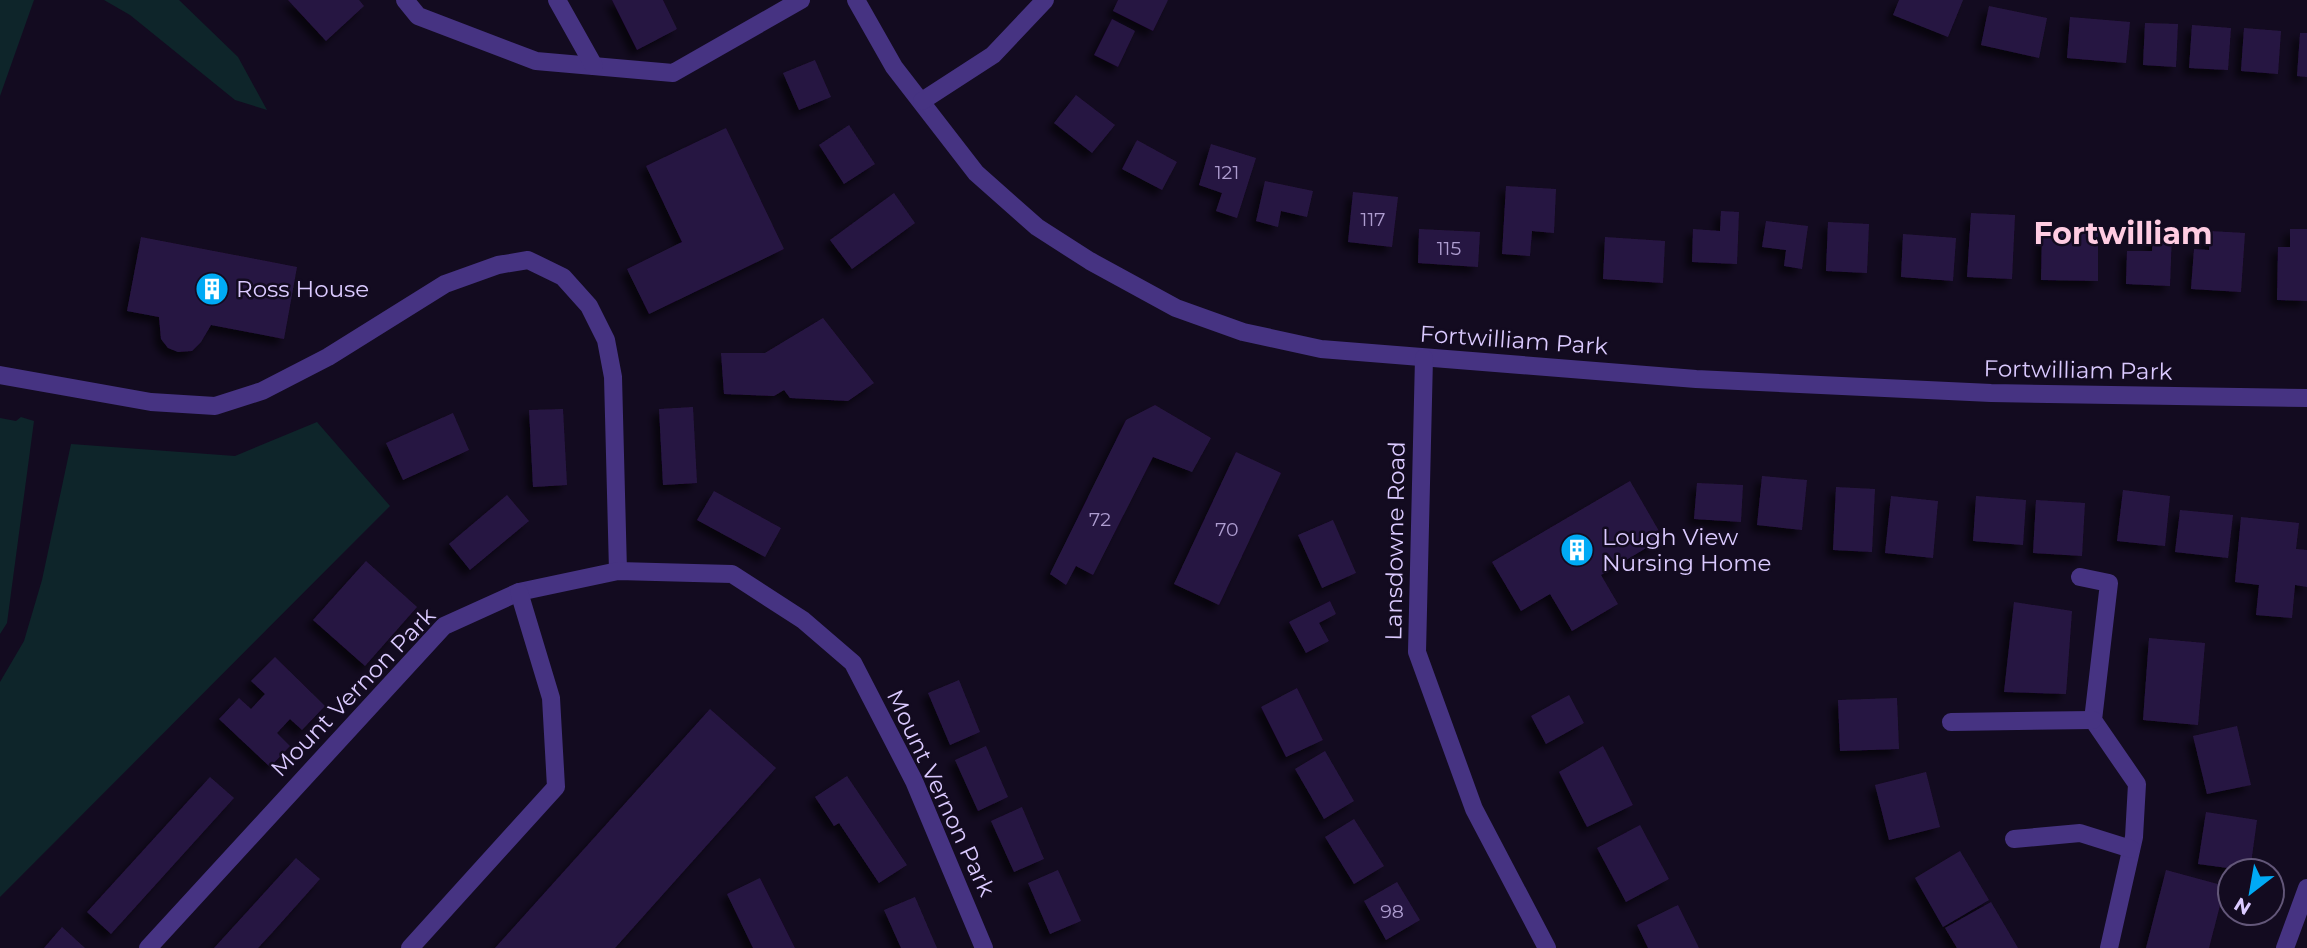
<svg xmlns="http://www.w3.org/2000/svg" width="2307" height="948" font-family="Montserrat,sans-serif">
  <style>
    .green { fill: #0e252a }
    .building { fill: #281642; filter: url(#shadow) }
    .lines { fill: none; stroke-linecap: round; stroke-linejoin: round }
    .minor { stroke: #463382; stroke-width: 18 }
    .labels { text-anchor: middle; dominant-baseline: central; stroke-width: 5; stroke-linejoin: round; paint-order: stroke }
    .number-label { font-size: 19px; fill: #ae9dd0 }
    .poi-label { font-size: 23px; fill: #dbcaff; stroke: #130b20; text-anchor: start }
    .street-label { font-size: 23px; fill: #dbcaff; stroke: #130b20 }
    .district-label { font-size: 30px; font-weight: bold; fill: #ffcce2; stroke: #130b20 }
  </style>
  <defs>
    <filter id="shadow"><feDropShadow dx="-6" dy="6" stdDeviation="3.5" flood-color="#0009"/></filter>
  </defs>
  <rect width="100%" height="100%" fill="#130b20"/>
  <g class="green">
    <path d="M 0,0 L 34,0 L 0,96 Z"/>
    <path d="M 104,0 L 179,0 L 238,57 L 267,110 L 235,100 L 130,15 Z"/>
    <path d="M 21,417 L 34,421 L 7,623 L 0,634 L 0,418 L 16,421 Z"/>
    <path d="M 317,422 L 390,506 L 0,897 L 0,682 L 24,641 L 42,580 L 71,444 L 235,456 Z"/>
  </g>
  <g class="building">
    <path d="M 288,0 L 359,0 L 364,6 L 326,41 Z"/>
    <path d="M 612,0 L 663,0 L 677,29 L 637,50 Z"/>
    <path d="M 1118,0 L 1168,0 L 1153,31 L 1113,11 Z"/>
    <path d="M 1899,0 L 1963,0 L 1948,37 L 1893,15 Z"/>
    <path d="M 1989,6 L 2047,18 L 2039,58 L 1981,45 Z"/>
    <path d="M 2070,17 L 2130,22 L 2126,63 L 2067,58 Z"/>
    <path d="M 1112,19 L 1135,31 L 1118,67 L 1094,55 Z"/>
    <path d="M 2145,23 L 2178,24 L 2176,67 L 2143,65 Z"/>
    <path d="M 2192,25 L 2231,28 L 2228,70 L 2189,68 Z"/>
    <path d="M 2244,28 L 2281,31 L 2278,74 L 2241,71 Z"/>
    <path d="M 2300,33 L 2307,33 L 2307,77 L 2297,76 Z"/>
    <path d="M 815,60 L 831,97 L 799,110 L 783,73 Z"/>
    <path d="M 1076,95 L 1115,125 L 1092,153 L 1054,123 Z"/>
    <path d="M 849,125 L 875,164 L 844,184 L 819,145 Z"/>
    <path d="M 726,128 L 784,249 L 649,314 L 627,269 L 682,242 L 646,166 Z"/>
    <path d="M 1137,140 L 1177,162 L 1162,190 L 1122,169 Z"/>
    <path d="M 1211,144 L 1256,158 L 1237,218 L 1216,211 L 1222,193 L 1199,185 Z"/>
    <path d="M 1265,181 L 1313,191 L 1307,217 L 1281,211 L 1278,227 L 1256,221 Z"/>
    <path d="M 1506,186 L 1556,189 L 1554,233 L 1532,231 L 1530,256 L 1502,254 Z"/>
    <path d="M 1353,192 L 1398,197 L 1392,247 L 1348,242 Z"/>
    <path d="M 894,193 L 915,223 L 852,269 L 830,240 Z"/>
    <path d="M 1721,211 L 1739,212 L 1737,264 L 1692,262 L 1693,229 L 1720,231 Z"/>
    <path d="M 1971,213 L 2015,215 L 2012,279 L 1967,277 Z"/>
    <path d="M 1766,221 L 1808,226 L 1802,269 L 1784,266 L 1786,250 L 1762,247 Z"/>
    <path d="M 1828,222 L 1869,224 L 1867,273 L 1826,271 Z"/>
    <path d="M 1419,229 L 1480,232 L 1478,267 L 1418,263 Z"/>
    <path d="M 2290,229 L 2307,229 L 2307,301 L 2277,300 L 2278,247 L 2290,247 Z"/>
    <path d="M 2210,231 L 2245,233 L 2241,292 L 2191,289 L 2194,249 L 2209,250 Z"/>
    <path d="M 2042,232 L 2098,232 L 2098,281 L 2041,280 Z"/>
    <path d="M 2153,233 L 2172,233 L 2170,286 L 2126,284 L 2127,251 L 2152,251 Z"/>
    <path d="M 1903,234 L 1956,238 L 1953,281 L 1901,277 Z"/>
    <path d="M 141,237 L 297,267 L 284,339 L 211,325 L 201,342 L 192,351 L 178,352 L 168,348 L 161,339 L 159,317 L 127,311 Z"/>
    <path d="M 1605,237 L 1665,241 L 1663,283 L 1603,279 Z"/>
    <path d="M 823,318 L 874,383 L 848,401 L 790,398 L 784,390 L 774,396 L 724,394 L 721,353 L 765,353 Z"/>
    <path d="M 1155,405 L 1211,438 L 1192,472 L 1153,457 L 1093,575 L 1076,566 L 1066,585 L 1050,574 L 1126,420 Z"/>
    <path d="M 693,407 L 697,483 L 663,485 L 659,409 Z"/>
    <path d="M 563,409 L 567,485 L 533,487 L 529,410 Z"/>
    <path d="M 453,413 L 469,450 L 403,480 L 386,443 Z"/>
    <path d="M 1236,452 L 1281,473 L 1219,605 L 1174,584 Z"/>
    <path d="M 1762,476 L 1807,480 L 1802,530 L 1757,525 Z"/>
    <path d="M 1630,481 L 1663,538 L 1601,575 L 1618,604 L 1572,631 L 1550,594 L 1521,611 L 1492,562 Z"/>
    <path d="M 1697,483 L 1743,485 L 1741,522 L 1694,519 Z"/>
    <path d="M 1836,487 L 1875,489 L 1872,552 L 1833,550 Z"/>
    <path d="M 2123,490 L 2170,496 L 2165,546 L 2117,541 Z"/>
    <path d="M 714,491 L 781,528 L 765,557 L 697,520 Z"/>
    <path d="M 507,495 L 529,521 L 470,570 L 449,544 Z"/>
    <path d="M 1891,496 L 1938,501 L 1933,558 L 1885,553 Z"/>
    <path d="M 1976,496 L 2026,500 L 2023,545 L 1973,541 Z"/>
    <path d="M 2036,500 L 2085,503 L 2082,556 L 2033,553 Z"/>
    <path d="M 2180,510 L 2233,515 L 2228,558 L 2175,552 Z"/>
    <path d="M 2241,517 L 2299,523 L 2296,549 L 2307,550 L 2307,587 L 2295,585 L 2292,618 L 2256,615 L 2259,585 L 2235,582 Z"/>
    <path d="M 1333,520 L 1356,573 L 1322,588 L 1298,535 Z"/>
    <path d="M 366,561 L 417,607 L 365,666 L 313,620 Z"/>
    <path d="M 1330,601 L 1336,614 L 1319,623 L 1329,641 L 1306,653 L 1289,622 Z"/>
    <path d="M 2014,602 L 2072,611 L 2066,694 L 2004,692 Z"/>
    <path d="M 2149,638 L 2205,643 L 2198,725 L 2143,720 Z"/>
    <path d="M 275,657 L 325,706 L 302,730 L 290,719 L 277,733 L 290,746 L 270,767 L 219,719 L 239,698 L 251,709 L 265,694 L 251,681 Z"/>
    <path d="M 959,680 L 980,732 L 950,745 L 928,693 Z"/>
    <path d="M 1297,688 L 1323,740 L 1286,757 L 1261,707 Z"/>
    <path d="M 1569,695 L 1584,723 L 1546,744 L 1531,716 Z"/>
    <path d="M 1897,698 L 1899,749 L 1840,751 L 1838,700 Z"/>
    <path d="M 710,709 L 776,768 L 615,948 L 495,948 Z"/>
    <path d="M 2237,726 L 2251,785 L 2207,794 L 2193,736 Z"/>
    <path d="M 986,746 L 1008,797 L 978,811 L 955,760 Z"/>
    <path d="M 1603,746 L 1633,805 L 1587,827 L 1559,772 Z"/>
    <path d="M 1325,751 L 1354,801 L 1324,819 L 1295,769 Z"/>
    <path d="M 1926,772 L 1940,827 L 1889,840 L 1875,785 Z"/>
    <path d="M 847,776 L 907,865 L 879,883 L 839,823 L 834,826 L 815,797 Z"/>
    <path d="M 210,777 L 234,798 L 111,934 L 87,912 Z"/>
    <path d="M 1022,807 L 1044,859 L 1014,872 L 991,821 Z"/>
    <path d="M 2206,812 L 2257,820 L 2250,871 L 2198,864 Z"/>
    <path d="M 1354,819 L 1384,866 L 1354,884 L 1325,837 Z"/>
    <path d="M 1640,825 L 1669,879 L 1626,902 L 1597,848 Z"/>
    <path d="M 1960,851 L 1989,900 L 1943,927 L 1915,878 Z"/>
    <path d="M 296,858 L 320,879 L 271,934 L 258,948 L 214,948 Z"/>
    <path d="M 1058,870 L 1081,921 L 1050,934 L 1028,883 Z"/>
    <path d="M 2166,870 L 2225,886 L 2209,948 L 2146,948 Z"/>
    <path d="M 760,878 L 795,948 L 753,948 L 727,894 Z"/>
    <path d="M 1397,882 L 1420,920 L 1386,940 L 1364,901 Z"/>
    <path d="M 915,897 L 930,932 L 937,948 L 901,948 L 884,910 Z"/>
    <path d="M 1991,902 L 2018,948 L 1957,948 L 1945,928 Z"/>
    <path d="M 1678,905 L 1699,948 L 1648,948 L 1637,925 Z"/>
    <path d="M 62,927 L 85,948 L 44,948 Z"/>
  </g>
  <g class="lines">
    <g class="minor">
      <path d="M 405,0 L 418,16 L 536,61 L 673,73 L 801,0"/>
      <path d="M 557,0 L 594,66"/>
      <path d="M 856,0 L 894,67 L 976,173 L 1037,227 L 1090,261 L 1176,308 L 1243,332 L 1321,349 L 1696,379 L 1991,393 L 2307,398"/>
      <path d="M 922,101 L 993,55 L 1045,0"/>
      <path d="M 1424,358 L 1417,652 L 1474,809 L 1547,948"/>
      <path d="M 0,375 L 151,402 L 215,406 L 262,391 L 328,357 L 445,284 L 498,265 L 528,260 L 563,277 L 589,306 L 606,340 L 613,377 L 618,571"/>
      <path d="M 2080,577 L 2109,583 L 2093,720 L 2137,784 L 2134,837 L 2109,948"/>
      <path d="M 1951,722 L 2093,720"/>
      <path d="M 2014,839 L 2080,833 L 2131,849"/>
      <path d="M 148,948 L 444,626 L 519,592 L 618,571 L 732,574 L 803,620 L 853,663 L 914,781 L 984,948"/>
      <path d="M 410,948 L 556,787 L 551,698 L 519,592"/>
      <path d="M 2285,948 L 2307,888"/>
    </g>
  </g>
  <defs>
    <symbol id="building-disc" viewBox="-11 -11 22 22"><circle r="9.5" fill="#00aaf5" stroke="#130b20"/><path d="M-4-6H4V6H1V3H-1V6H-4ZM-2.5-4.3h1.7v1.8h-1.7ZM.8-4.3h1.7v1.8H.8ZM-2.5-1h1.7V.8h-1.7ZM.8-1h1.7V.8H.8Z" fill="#fff"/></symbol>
  </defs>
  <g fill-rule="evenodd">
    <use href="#building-disc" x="193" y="270" width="38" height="38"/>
    <use href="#building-disc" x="1558" y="531" width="38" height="38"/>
  </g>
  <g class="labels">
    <g class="number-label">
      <text x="1227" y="172">121</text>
      <text x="1373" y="219">117</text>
      <text x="1449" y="248">115</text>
      <text x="1100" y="519">72</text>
      <text x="1227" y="529">70</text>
      <text x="1392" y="911">98</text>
    </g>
    <g class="poi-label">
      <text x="236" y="289">Ross House</text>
      <text x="1602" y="537">Lough View<tspan x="1602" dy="26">Nursing Home</tspan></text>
    </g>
    <g class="street-label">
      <text transform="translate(1514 340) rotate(4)">Fortwilliam Park</text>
      <text transform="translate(2078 370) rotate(1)">Fortwilliam Park</text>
      <text transform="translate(1395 541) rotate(-89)">Lansdowne Road</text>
      <text transform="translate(353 692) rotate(-46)">Mount Vernon Park</text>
      <text transform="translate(941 793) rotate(65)">Mount Vernon Park</text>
    </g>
    <g class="district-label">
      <text x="2123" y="233">Fortwilliam</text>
    </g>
  </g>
  <g transform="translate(2251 892) rotate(211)"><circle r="33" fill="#130b20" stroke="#635779" stroke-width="2"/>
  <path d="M0-5L12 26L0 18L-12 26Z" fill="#00aaf5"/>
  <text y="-10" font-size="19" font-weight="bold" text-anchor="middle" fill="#dbcaff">N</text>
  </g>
</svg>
